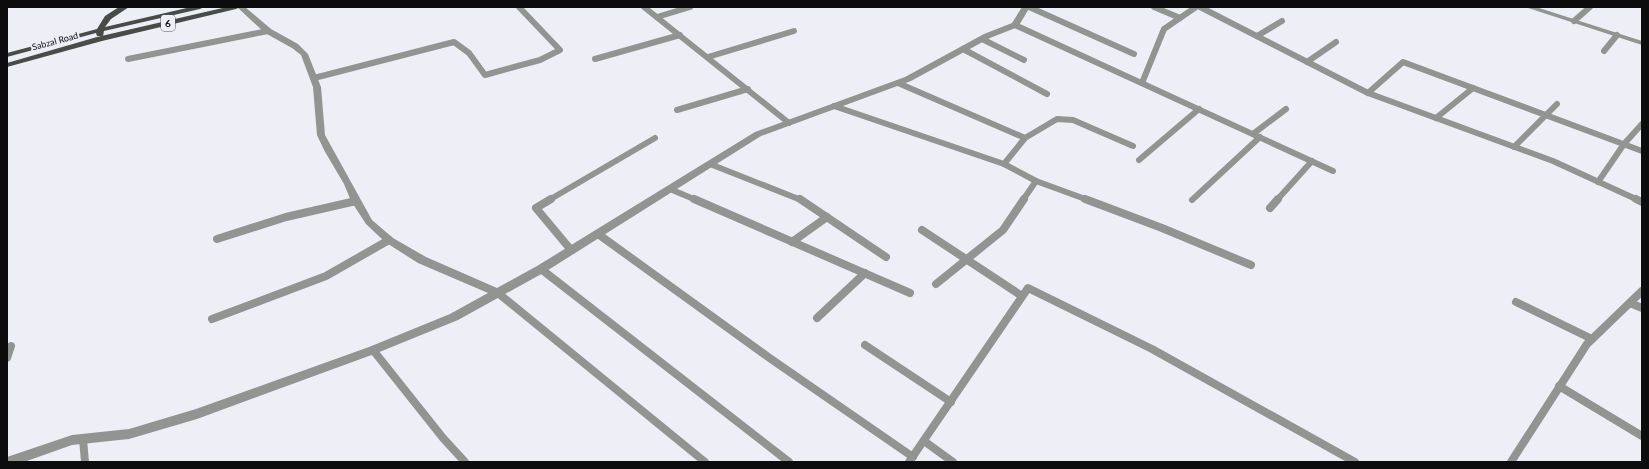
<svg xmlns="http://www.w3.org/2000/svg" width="1649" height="469" font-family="Lato,sans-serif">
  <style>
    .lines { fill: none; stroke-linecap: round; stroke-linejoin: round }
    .lane-far1 { stroke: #929492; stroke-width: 6 }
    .lane { stroke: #929492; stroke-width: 8 }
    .street { fill: #929492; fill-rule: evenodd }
    .primary { fill: #484b47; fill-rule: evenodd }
    .labels { text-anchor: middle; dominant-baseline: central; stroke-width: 4; stroke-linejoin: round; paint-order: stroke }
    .far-street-label { font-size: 9px; fill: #0c0c0f; stroke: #eeeef6 }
    .shield { fill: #eeeef6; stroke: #505054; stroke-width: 1 }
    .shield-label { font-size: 10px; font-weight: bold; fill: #0c0c0f }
  </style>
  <rect width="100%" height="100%" fill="#eeeef6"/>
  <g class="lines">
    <g class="lane-far1">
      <path d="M 644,7 L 789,123"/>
      <path d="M 1029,7 L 1134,54"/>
      <path d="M 1154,7 L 1180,18"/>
      <path d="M 1200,7 L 1368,93 L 1553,161 L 1638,200"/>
      <path d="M 657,17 L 690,7"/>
      <path d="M 1574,21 L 1590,7"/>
      <path d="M 1015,25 L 1333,171"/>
      <path d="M 1257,36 L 1282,21"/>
      <path d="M 982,39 L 1024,60"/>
      <path d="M 963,49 L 1047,94"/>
      <path d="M 1604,51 L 1617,35"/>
      <path d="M 708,57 L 794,31"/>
      <path d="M 128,59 L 268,31"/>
      <path d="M 595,59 L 680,35"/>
      <path d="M 1307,62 L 1336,42"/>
      <path d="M 314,78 L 454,42 L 469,53 L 485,75 L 540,60 L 560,50 L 519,7"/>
      <path d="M 898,83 L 1025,138"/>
      <path d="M 1142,83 L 1164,29 L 1196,7"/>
      <path d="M 1368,93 L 1403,62 L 1642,151"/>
      <path d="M 834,106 L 1004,164 L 1036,181 L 1088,200"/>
      <path d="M 677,110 L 748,89"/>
      <path d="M 1436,118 L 1473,88"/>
      <path d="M 1253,134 L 1286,109"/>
      <path d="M 1514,147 L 1557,104"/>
      <path d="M 1139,160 L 1199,109"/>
      <path d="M 710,164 L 801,200"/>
      <path d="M 1004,164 L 1025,138 L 1057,119 L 1073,120 L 1133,146"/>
      <path d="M 1598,182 L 1624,144 L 1642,124"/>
      <path d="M 670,189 L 696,200"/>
      <path d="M 549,200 L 655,138"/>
      <path d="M 1023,200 L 1036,181"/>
      <path d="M 1192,200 L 1260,137"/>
      <path d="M 1277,200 L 1312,161"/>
    </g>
    <g class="lane">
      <path d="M 551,199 L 536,208 L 571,250"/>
      <path d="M 694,199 L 910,293"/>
      <path d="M 800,199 L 886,257"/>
      <path d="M 1085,199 L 1162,228 L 1251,265"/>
      <path d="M 1636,199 L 1642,202"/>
      <path d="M 1270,208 L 1278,199"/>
      <path d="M 922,230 L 1022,296"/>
      <path d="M 598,234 L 771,359 L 913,457"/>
      <path d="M 217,239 L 286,217 L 356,201"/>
      <path d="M 792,242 L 827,217"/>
      <path d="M 541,269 L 789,462"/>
      <path d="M 936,284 L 1003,230 L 1024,199"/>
      <path d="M 498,293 L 705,462"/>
      <path d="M 1516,302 L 1592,339"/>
      <path d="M 1630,303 L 1642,308"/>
      <path d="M 817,318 L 865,273"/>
      <path d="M 212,319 L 326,276 L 389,240"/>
      <path d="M 865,345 L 951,402"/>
      <path d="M 373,350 L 443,438 L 465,462"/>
      <path d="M 7,358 L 11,346"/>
      <path d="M 1559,386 L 1642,436"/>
      <path d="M 83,439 L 85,462"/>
      <path d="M 924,441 L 953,462"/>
      <path d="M 909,462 L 1028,288 L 1152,349 L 1355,462"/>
      <path d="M 1511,462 L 1587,344 L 1642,291"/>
    </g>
    <g class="street">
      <path d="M 237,7 L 245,7 L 271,29 L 298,44 L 308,54 L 321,87 L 325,135 L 372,220 L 393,238 L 426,257 L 497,288 L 537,266 L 755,132 L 905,77 L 984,34 L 1012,23 L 1022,7 L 1030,7 L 1018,27 L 990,38 L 911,81 L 761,136 L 545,272 L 458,320 L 377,353 L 197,419 L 129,439 L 72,445 L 24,462 L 7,462 L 7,457 L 72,435 L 129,429 L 196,409 L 369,347 L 450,314 L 488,293 L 418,263 L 385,242 L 366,224 L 351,201 L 344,184 L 324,150 L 317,135 L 313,87 L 301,55 L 292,48 L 265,33 Z"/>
      <path d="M 1525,7 L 1536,7 L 1642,41 L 1642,45 Z"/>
    </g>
    <g class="primary">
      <path d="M 119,7 L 129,7 L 111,19 L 105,27 L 191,7 L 204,7 L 200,9 L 104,31 L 103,36 L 97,36 L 96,33 L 7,57 L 7,53 L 97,29 L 105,16 Z"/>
      <path d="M 227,7 L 240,7 L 236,9 L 102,41 L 7,67 L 7,63 L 97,37 Z"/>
    </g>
  </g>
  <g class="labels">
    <g class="far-street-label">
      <text transform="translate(55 41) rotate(-15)">Sabzal Road</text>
    </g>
    <rect class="shield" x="161" y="15" width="14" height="16" rx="3"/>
    <g class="shield-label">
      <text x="168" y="23">6</text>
    </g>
  </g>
  <rect width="1649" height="469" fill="none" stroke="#0c0c0f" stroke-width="16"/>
</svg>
